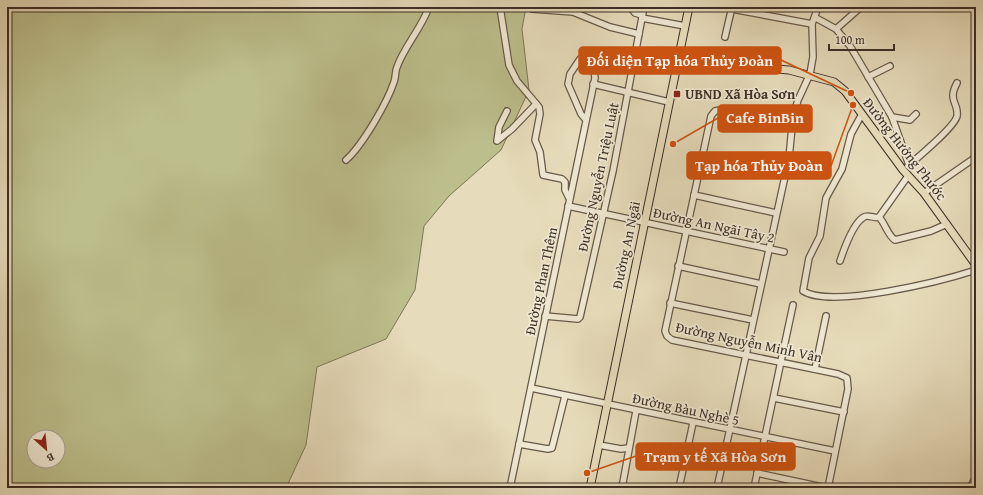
<svg xmlns="http://www.w3.org/2000/svg" width="983" height="495" font-family="'Gentium Book Plus',serif">
  <style>
    .green { fill: #bcbe8b; stroke: #7c7658; fill-rule: evenodd }
    .lines { fill: none; stroke-linecap: round; stroke-linejoin: round }
    .minor-casing { stroke: #67594a; stroke-width: 8 }
    .major-casing { stroke: #3d2e25; stroke-width: 9 }
    .minor { stroke: #efe8d2; stroke-width: 5.5 }
    .major { stroke: #e6dbba; stroke-width: 7 }
    .poi-dot { fill: #8f2418; stroke: #efe8d2; stroke-width: 1.5 }
    .labels { text-anchor: middle; dominant-baseline: central; stroke-width: 3.5; stroke-linejoin: round; paint-order: stroke }
    .poi-label { font-size: 14px; font-weight: bold; fill: #3d2e25; stroke: #efe8d2; text-anchor: start }
    .street-label { font-size: 14px; fill: #3d2e25; stroke: #efe8d2 }
    .leader { fill: none; stroke: #ce5310; stroke-width: 1.5 }
    .callout-dot { fill: #ce5310; stroke: #efe8d2; stroke-width: 1.5 }
    .callout { fill: #ce5310; stroke: #ce5310; stroke-width: 1.5 }
    .callout-label { font-size: 15px; text-anchor: middle; font-weight: bold; fill: #fff }
  </style>
  <rect width="100%" height="100%" fill="#e6dbba"/>
  <filter id="stains"><feTurbulence type="fractalNoise" baseFrequency=".005" numOctaves="4"/><feColorMatrix values="0 0 0 0 .2 0 0 0 0 .09 0 0 0 0 .02 0 0 0 .5 -.17"/></filter>
  <radialGradient id="worn" r=".72"><stop offset=".6" stop-color="#630" stop-opacity="0"/><stop offset="1" stop-color="#630" stop-opacity=".3"/></radialGradient>
  <path class="green" d="M 7,7 L 526,7 L 522,29 L 529,90 L 501,150 L 449,196 L 424,226 L 415,290 L 386,339 L 317,367 L 306,445 L 286,488 L 7,488 ZM 34,437 L 58,437 L 58,461 L 34,461 Z"/>
  <g class="lines">
    <defs>
      <g id="minor">
        <path d="M 500,7 L 509,65 L 517,81 L 539,107 L 540,114 L 535,140 L 540,152 L 543,175 L 562,179 L 565,182 L 565,190 L 569,198"/>
        <path d="M 630,7 L 635,13 L 642,15"/>
        <path d="M 532,9 L 573,12 L 610,27 L 639,34"/>
        <path d="M 732,9 L 812,24"/>
        <path d="M 642,18 L 685,26"/>
        <path d="M 816,18 L 836,29 L 850,46 L 892,117 L 909,165"/>
        <path d="M 836,29 L 861,7"/>
        <path d="M 725,37 L 732,7"/>
        <path d="M 868,77 L 890,66"/>
        <path d="M 593,84 L 669,102"/>
        <path d="M 507,111 L 499,127 L 497,141 L 512,129 L 536,104"/>
        <path d="M 862,114 L 851,134 L 842,169 L 826,198 L 820,236 L 809,258 L 803,291 C 832,309 942,281 976,270"/>
        <path d="M 793,117 L 720,110 L 715,111 L 711,116 L 665,331 L 667,336 L 672,340 L 838,374 L 847,378 L 848,389 L 828,488"/>
        <path d="M 892,117 L 910,120 L 916,114"/>
        <path d="M 346,160 C 362,146 387,103 394,82 C 396,77 395,71 397,67 C 404,47 421,29 429,7"/>
        <path d="M 908,166 C 917,158 955,127 957,116 C 959,103 947,101 957,83"/>
        <path d="M 924,193 L 976,157"/>
        <path d="M 694,195 L 776,213"/>
        <path d="M 568,206 L 784,252"/>
        <path d="M 879,217 C 885,223 888,236 895,240 L 931,231 L 947,224"/>
        <path d="M 840,261 C 844,249 853,223 864,217 C 868,214 874,219 879,217 L 908,176"/>
        <path d="M 678,266 L 761,284"/>
        <path d="M 670,303 L 753,320"/>
        <path d="M 545,316 L 578,319 L 580,317 L 613,171 L 644,7"/>
        <path d="M 815,369 L 826,316"/>
        <path d="M 531,388 L 835,451"/>
        <path d="M 774,398 L 844,412"/>
        <path d="M 519,444 L 548,449 L 552,448 L 565,396"/>
        <path d="M 599,445 L 621,449 L 628,448"/>
        <path d="M 757,473 L 827,488"/>
        <path d="M 510,488 L 595,78 L 593,63 L 587,54 L 580,59 L 570,74 L 568,84 L 581,114 L 586,120"/>
        <path d="M 622,488 L 636,411"/>
        <path d="M 679,488 L 693,423"/>
        <path d="M 717,488 L 789,158 L 793,117 L 798,100 L 810,74 L 813,57 L 812,24 L 818,7"/>
        <path d="M 754,488 L 793,305"/>
        <path d="M 970,488 L 976,477"/>
      </g>
      <g id="major">
        <path d="M 677,61 L 789,70 L 834,82 L 845,91 L 903,170 L 924,193 L 976,265"/>
        <path d="M 590,488 L 689,7"/>
      </g>
    </defs>
    <use href="#minor" class="minor-casing"/>
    <use href="#major" class="major-casing"/>
    <use href="#minor" class="minor"/>
    <use href="#major" class="major"/>
  </g>
  <rect class="poi-dot" x="673" y="90" width="8" height="8" rx="2"/>
  <g class="labels">
    <g class="poi-label">
      <text x="685" y="94">UBND Xã Hòa Sơn</text>
    </g>
    <g class="street-label">
      <text transform="translate(905 149) rotate(52)">Đường Hưởng Phước</text>
      <text transform="translate(598 177) rotate(-78)">Đường Nguyễn Triệu Luật</text>
      <text transform="translate(714 225) rotate(12)">Đường An Ngãi Tây 2</text>
      <text transform="translate(626 245) rotate(-78)">Đường An Ngãi</text>
      <text transform="translate(541 281) rotate(-78)">Đường Phan Thêm</text>
      <text transform="translate(749 342) rotate(12)">Đường Nguyễn Minh Vân</text>
      <text transform="translate(686 409) rotate(12)">Đường Bàu Nghè 5</text>
    </g>
  </g>
  <path class="leader" d="M851 93L781 60M673 144L718 118M853 105L831 166M587 473L636 456"/>
  <g class="callout-dot">
    <circle cx="851" cy="93" r="4"/>
    <circle cx="673" cy="144" r="4"/>
    <circle cx="853" cy="105" r="4"/>
    <circle cx="587" cy="473" r="4"/>
  </g>
  <g class="callout">
    <rect x="579" y="47" width="202" height="27" rx="4"/>
    <rect x="718" y="105" width="94" height="27" rx="4"/>
    <rect x="687" y="152" width="144" height="27" rx="4"/>
    <rect x="636" y="443" width="159" height="27" rx="4"/>
  </g>
  <g class="callout-label">
    <text x="680" y="66">Đối diện Tạp hóa Thủy Đoàn</text>
    <text x="765" y="123">Cafe BinBin</text>
    <text x="759" y="171">Tạp hóa Thủy Đoàn</text>
    <text x="715" y="462">Trạm y tế Xã Hòa Sơn</text>
  </g>
  <rect width="983" height="495" fill="none" stroke="#e6dbba" stroke-width="24"/>
  <rect x="8" y="8" width="967" height="479" fill="none" stroke="#3d2e25" stroke-width="2"/>
  <rect x="12" y="12" width="959" height="471" fill="none" stroke="#3d2e25"/>
  <g transform="translate(46 449) rotate(153)"><circle r="19" fill="#efe8d2" stroke="#a89e8d"/>
  <path d="M0-3L7 15L0 10L-7 15Z" fill="#8f2418"/>
  <text y="-6" font-size="11" font-weight="bold" text-anchor="middle" fill="#3d2e25">B</text>
  </g>
  <path d="M829 44v6h65v-6" fill="none" stroke="#3d2e25" stroke-width="2"/>
  <text x="835" y="44" font-size="12" fill="#3d2e25" stroke="#efe8d2" stroke-width="3" paint-order="stroke">100 m</text>
  <rect width="100%" height="100%" filter="url(#stains)"/>
  <rect width="100%" height="100%" fill="url(#worn)"/>
</svg>
